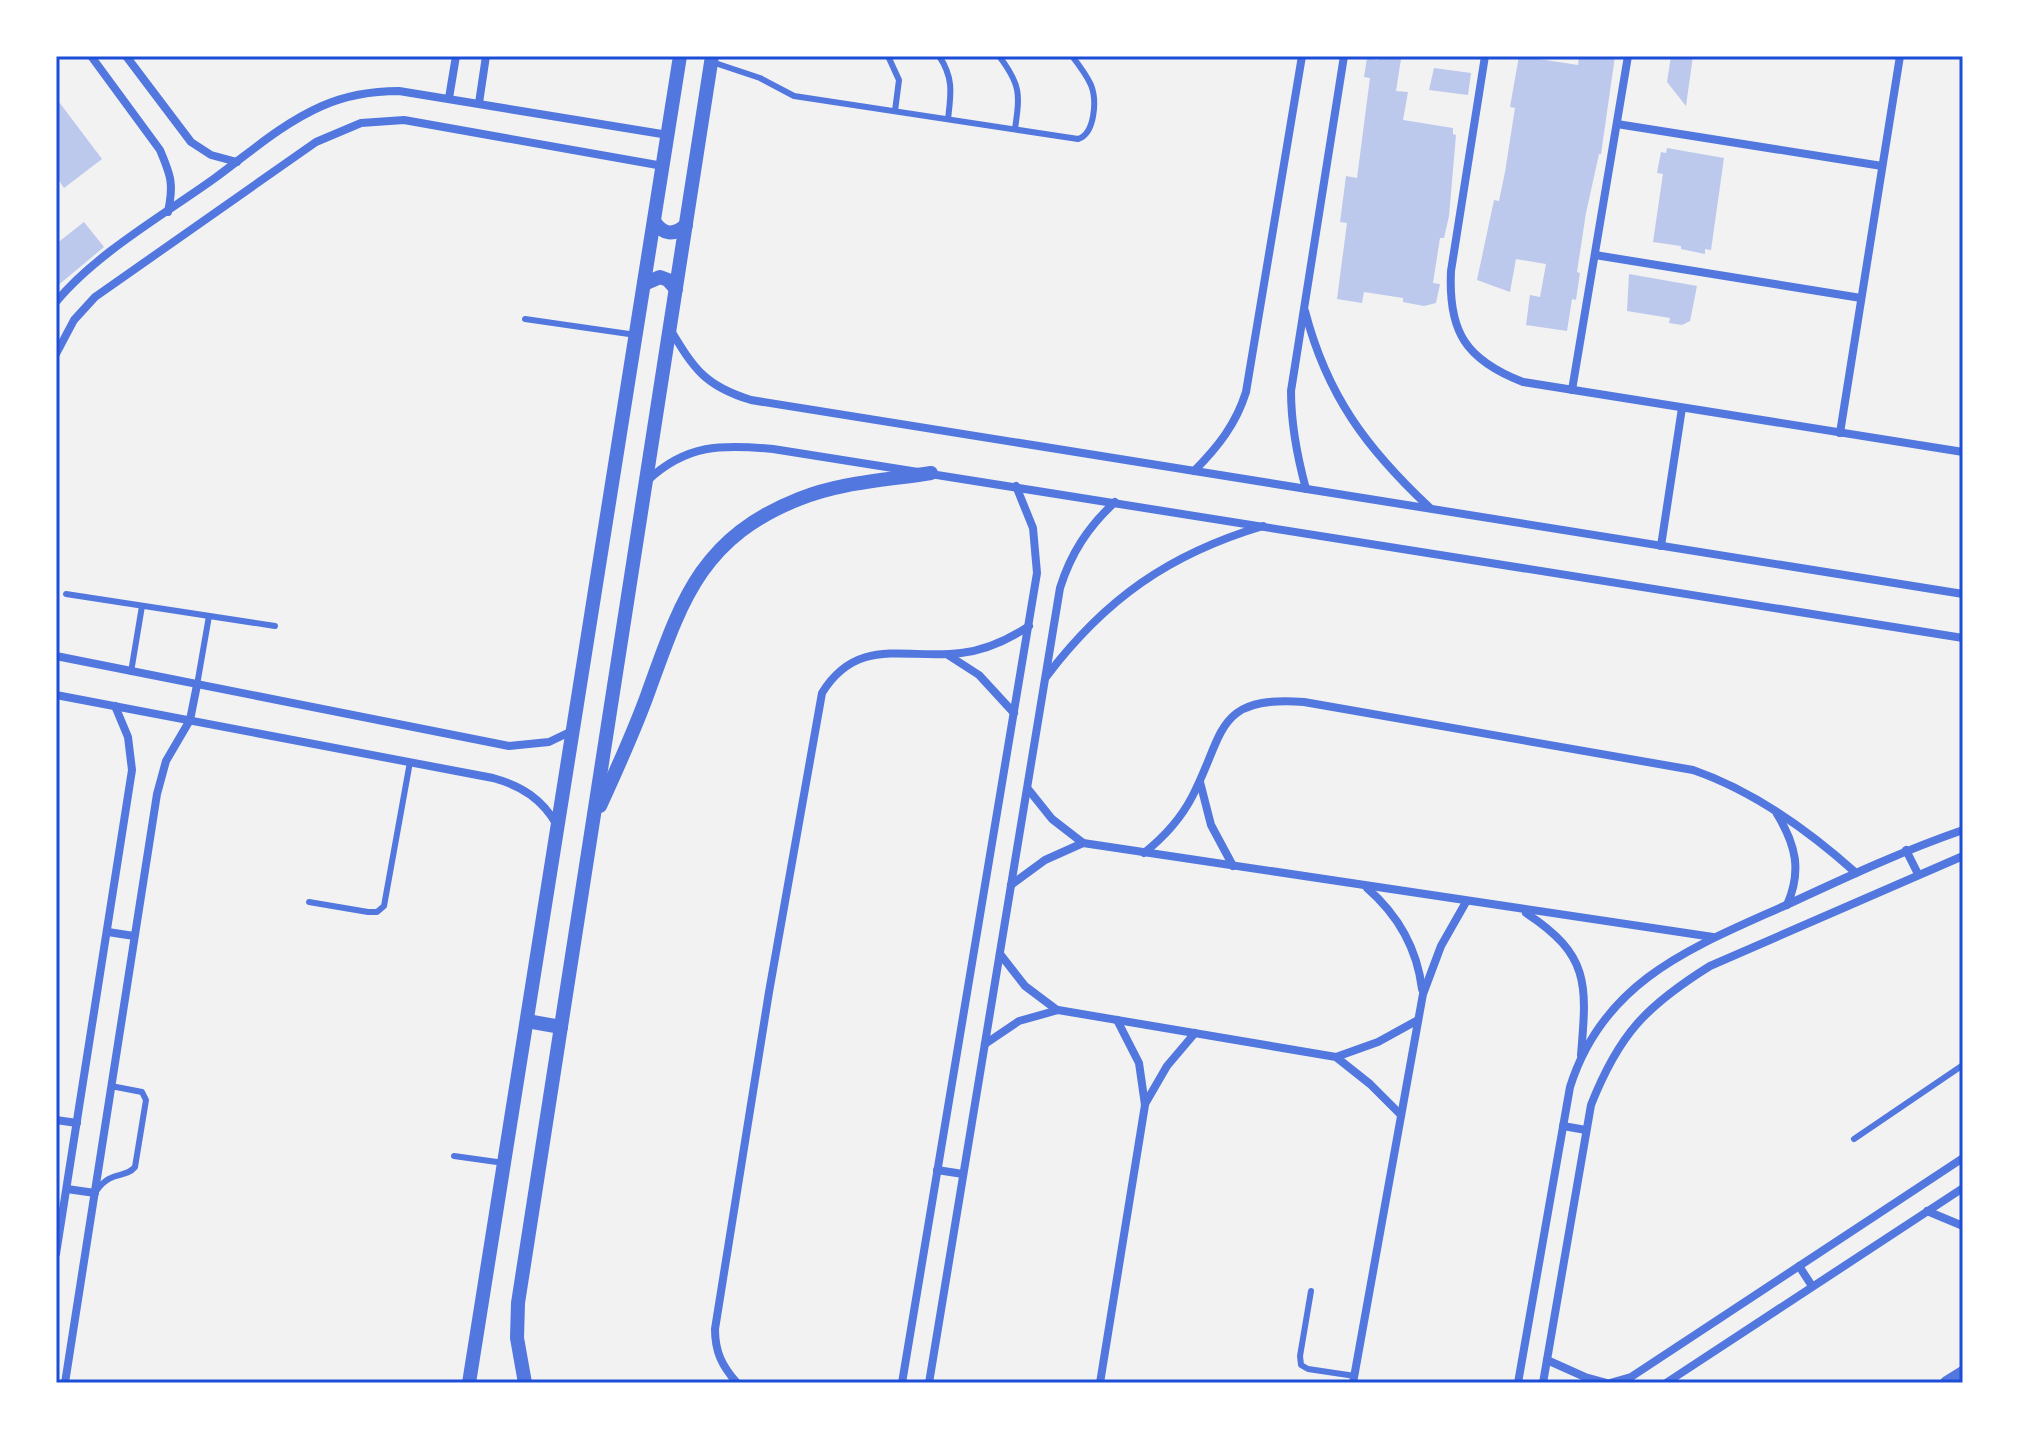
<svg xmlns="http://www.w3.org/2000/svg" width="2019" height="1439" font-family="'Varela Round',sans-serif">
  <style>
    .building { fill: #bdc9ec }
    .lines { fill: none; stroke-linecap: round; stroke-linejoin: round }
    .service { stroke: #5277de; stroke-width: 6 }
    .minor { stroke: #5277de; stroke-width: 8 }
    .tertiary { stroke: #5277de; stroke-width: 14 }
    .neatline { fill: none; stroke: #1d4ed8; stroke-width: 3 }
  </style>
  <rect width="100%" height="100%" fill="#f2f2f2"/>
  <g class="building">
    <path d="M 1379,56 L 1401,59 L 1396,91 L 1408,92 L 1403,120 L 1453,128 L 1453,134 L 1456,135 L 1449,216 L 1444,238 L 1440,238 L 1433,283 L 1440,284 L 1436,303 L 1424,306 L 1403,302 L 1403,298 L 1364,292 L 1362,303 L 1337,299 L 1347,223 L 1340,222 L 1346,176 L 1357,178 L 1370,78 L 1364,77 L 1367,58 L 1378,60 Z"/>
    <path d="M 1519,56 L 1578,65 L 1579,56 L 1615,56 L 1601,154 L 1599,154 L 1586,213 L 1577,272 L 1580,273 L 1576,300 L 1572,299 L 1567,331 L 1526,325 L 1530,295 L 1540,297 L 1546,264 L 1516,259 L 1510,292 L 1477,280 L 1494,200 L 1499,201 L 1505,172 L 1515,108 L 1510,107 Z"/>
    <path d="M 1671,56 L 1693,56 L 1686,106 L 1667,82 Z"/>
    <path d="M 1434,68 L 1471,73 L 1468,95 L 1429,90 Z"/>
    <path d="M 56,98 L 102,159 L 64,188 L 56,176 Z"/>
    <path d="M 1667,148 L 1724,158 L 1711,250 L 1705,249 L 1705,254 L 1681,249 L 1681,246 L 1653,242 L 1663,174 L 1657,173 L 1661,152 L 1666,153 Z"/>
    <path d="M 84,222 L 104,247 L 56,287 L 56,244 Z"/>
    <path d="M 1629,274 L 1697,286 L 1690,321 L 1682,325 L 1669,323 L 1670,318 L 1627,311 Z"/>
  </g>
  <g class="lines">
    <g class="service">
      <path d="M 888,56 L 899,80 L 895,111"/>
      <path d="M 939,56 C 954,78 951,94 948,119"/>
      <path d="M 999,56 C 1021,85 1020,94 1015,129"/>
      <path d="M 712,62 L 760,78 L 794,96 L 1078,139 C 1095,134 1097,100 1091,85 C 1086,74 1079,65 1072,56"/>
      <path d="M 525,319 L 636,335"/>
      <path d="M 66,594 L 275,626"/>
      <path d="M 131,672 L 142,606"/>
      <path d="M 197,685 L 209,616"/>
      <path d="M 309,902 L 368,912 L 377,912 L 384,906 L 410,762"/>
      <path d="M 1854,1139 L 1963,1065"/>
      <path d="M 454,1156 L 504,1163"/>
      <path d="M 97,1190 C 111,1170 125,1179 135,1167 L 146,1100 L 142,1092 L 111,1086"/>
      <path d="M 1311,1291 L 1300,1356 L 1301,1365 L 1308,1369 L 1355,1376"/>
    </g>
    <g class="minor">
      <path d="M 91,56 L 160,150 C 171,176 174,184 168,212"/>
      <path d="M 126,56 L 191,142 L 211,155 L 237,162"/>
      <path d="M 1485,56 L 1451,271 C 1448,332 1466,360 1523,382 L 1963,452"/>
      <path d="M 449,98 L 456,56"/>
      <path d="M 479,103 L 486,56"/>
      <path d="M 1617,124 L 1882,166"/>
      <path d="M 1595,255 L 1861,298"/>
      <path d="M 56,302 C 95,254 165,214 215,178 C 249,153 283,123 322,106 C 347,95 372,91 399,91 L 668,135"/>
      <path d="M 1305,311 C 1327,396 1367,449 1430,508"/>
      <path d="M 670,329 C 694,369 705,386 751,400 L 1963,594"/>
      <path d="M 56,354 L 74,320 L 95,297 L 316,142 L 361,123 L 404,120 L 663,166"/>
      <path d="M 1572,390 L 1628,56"/>
      <path d="M 1840,433 L 1900,56"/>
      <path d="M 1194,471 C 1218,447 1236,424 1246,392 L 1302,56"/>
      <path d="M 647,481 C 686,444 722,444 773,449 L 1963,638"/>
      <path d="M 1306,489 C 1297,456 1291,425 1291,391 L 1344,56"/>
      <path d="M 1661,546 L 1682,408"/>
      <path d="M 948,655 L 979,675 L 1014,713"/>
      <path d="M 56,656 L 509,746 L 549,742 L 574,730"/>
      <path d="M 1046,677 C 1105,599 1169,554 1263,526"/>
      <path d="M 56,695 L 493,778 C 522,786 542,799 557,825"/>
      <path d="M 1200,782 L 1211,825 L 1233,866"/>
      <path d="M 1028,789 L 1052,819 L 1083,843 L 1713,937"/>
      <path d="M 1777,814 C 1796,845 1802,871 1787,905"/>
      <path d="M 1906,850 L 1918,874"/>
      <path d="M 1144,853 C 1164,837 1180,820 1192,797 C 1225,734 1214,695 1304,702 L 1693,770 C 1754,791 1808,830 1856,873"/>
      <path d="M 1011,885 L 1045,860 L 1083,843"/>
      <path d="M 1367,888 C 1398,915 1417,948 1422,989"/>
      <path d="M 1526,913 C 1590,955 1587,984 1581,1055"/>
      <path d="M 108,932 L 134,936"/>
      <path d="M 1000,954 L 1025,986 L 1057,1010"/>
      <path d="M 985,1044 L 1019,1021 L 1058,1010 L 1336,1057 L 1370,1084 L 1401,1115"/>
      <path d="M 1336,1057 L 1378,1042 L 1418,1020"/>
      <path d="M 1145,1104 L 1167,1066 L 1195,1033"/>
      <path d="M 56,1120 L 77,1123"/>
      <path d="M 1563,1126 L 1586,1130"/>
      <path d="M 937,1170 L 963,1174"/>
      <path d="M 67,1189 L 95,1193"/>
      <path d="M 1927,1211 L 1963,1226"/>
      <path d="M 56,1254 L 132,770 L 128,737 L 115,706"/>
      <path d="M 1799,1266 L 1812,1286"/>
      <path d="M 1547,1360 L 1585,1377 L 1607,1383"/>
      <path d="M 65,1383 L 157,794 L 166,761 L 190,720 L 197,685"/>
      <path d="M 737,1383 C 722,1366 715,1352 715,1329 L 769,992 L 822,693 C 858,635 906,660 961,653 C 987,650 1008,640 1029,626"/>
      <path d="M 902,1383 L 1037,573 L 1033,528 L 1016,486"/>
      <path d="M 929,1383 L 1060,588 C 1071,553 1088,527 1115,502"/>
      <path d="M 1100,1383 L 1145,1105 L 1139,1063 L 1117,1020"/>
      <path d="M 1353,1383 L 1423,994 L 1441,946 L 1466,902"/>
      <path d="M 1518,1383 L 1570,1087 C 1605,976 1699,945 1795,901 C 1851,875 1905,850 1963,830"/>
      <path d="M 1543,1383 L 1591,1105 C 1619,1034 1646,1006 1710,966 L 1963,856"/>
      <path d="M 1610,1383 L 1631,1377 L 1963,1158"/>
      <path d="M 1666,1383 L 1963,1188"/>
    </g>
    <g class="tertiary">
      <path d="M 654,221 C 663,235 674,236 686,225"/>
      <path d="M 644,284 L 660,277 L 668,280 L 676,289"/>
      <path d="M 600,806 C 617,769 634,732 648,693 C 681,602 700,538 799,499 C 840,482 888,480 931,473"/>
      <path d="M 527,1021 L 561,1027"/>
      <path d="M 469,1383 L 680,56"/>
      <path d="M 525,1383 L 517,1338 L 518,1303 L 712,56"/>
      <path d="M 1947,1383 L 1963,1373"/>
    </g>
  </g>
  <rect width="2019" height="1439" fill="none" stroke="#ffffff" stroke-width="116"/>
  <rect x="58" y="58" width="1903" height="1323" class="neatline"/>
</svg>
